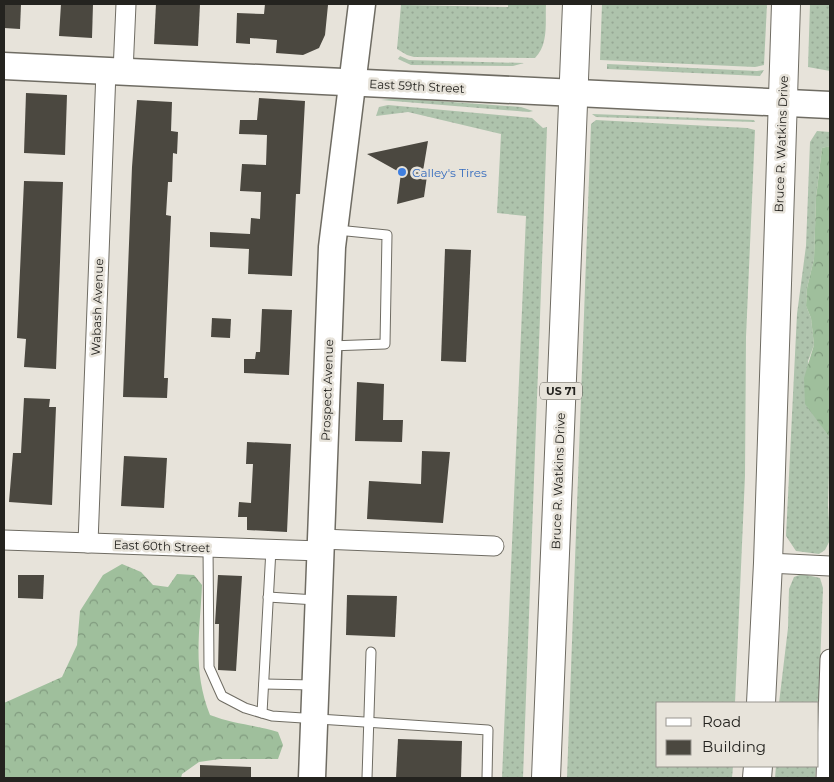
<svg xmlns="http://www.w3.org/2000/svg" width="834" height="782" font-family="Montserrat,sans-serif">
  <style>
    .grass { fill: url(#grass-dots) }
    .forest { fill: url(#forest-crowns) }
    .building { fill: #4b4840 }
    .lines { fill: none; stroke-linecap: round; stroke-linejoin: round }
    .lane-casing { stroke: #6f6c63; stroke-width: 11 }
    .street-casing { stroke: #6f6c63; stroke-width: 21 }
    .secondary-casing { stroke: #6f6c63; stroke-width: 29 }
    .highway-casing { stroke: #6f6c63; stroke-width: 30 }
    .lane { stroke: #fff; stroke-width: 9 }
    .street { stroke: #fff; stroke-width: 19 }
    .secondary { stroke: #fff; stroke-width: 26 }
    .highway { stroke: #fff; stroke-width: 28 }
    .shop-dot { fill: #3f7fe0; stroke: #e7e3da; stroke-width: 2 }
    .labels { text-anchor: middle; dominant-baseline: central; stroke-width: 5; stroke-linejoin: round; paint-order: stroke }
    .shield { fill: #e7e3da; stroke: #5e5d57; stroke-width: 1 }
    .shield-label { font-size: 11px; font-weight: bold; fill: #24231f }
    .street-label { font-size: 12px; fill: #24231f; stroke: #e7e3da }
    .shop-label { font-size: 12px; fill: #366cbe; stroke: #e7e3da; text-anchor: start }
  </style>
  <defs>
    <pattern id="grass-dots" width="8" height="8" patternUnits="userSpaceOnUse" patternTransform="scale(1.25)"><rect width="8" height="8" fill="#aec3ac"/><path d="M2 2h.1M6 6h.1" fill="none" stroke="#96a794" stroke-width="1.8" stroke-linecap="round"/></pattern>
    <pattern id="forest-crowns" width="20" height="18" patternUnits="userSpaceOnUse" patternTransform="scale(1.25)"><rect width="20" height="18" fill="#9fbf9c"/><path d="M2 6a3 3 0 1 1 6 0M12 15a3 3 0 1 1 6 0" fill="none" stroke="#819b7f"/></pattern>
  </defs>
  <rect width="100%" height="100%" fill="#e7e3da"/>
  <g class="grass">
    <path d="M 508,4 L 546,4 C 545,22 549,44 535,58 L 414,57 L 407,55 L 397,49 L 401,5 L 508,7 Z"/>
    <path d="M 602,4 L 767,4 L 764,65 L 755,67 L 600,60 Z"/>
    <path d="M 810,4 L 830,4 L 830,71 L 808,67 Z"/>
    <path d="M 400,56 L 409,60 L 524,63 L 513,66 L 411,65 L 398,59 Z"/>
    <path d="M 607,64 L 757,71 L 764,70 L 760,76 L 607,69 Z"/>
    <path d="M 397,98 L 521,107 L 533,111 L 529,112 L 381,100 Z"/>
    <path d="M 388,105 L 532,118 L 543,128 L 547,127 L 523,778 L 502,778 L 526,216 L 497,213 L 501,134 L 408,112 L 376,116 L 379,107 Z"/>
    <path d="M 592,114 L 754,120 L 755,122 L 596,117 Z"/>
    <path d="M 596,120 L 747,128 L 755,130 L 746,337 L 745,476 L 735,703 L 658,703 L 658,766 L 733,766 L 732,778 L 567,778 L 591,124 Z"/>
    <path d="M 817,131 L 830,132 L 830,146 L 822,148 L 816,198 L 814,259 L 807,288 L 806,306 L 811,318 L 814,345 L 808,361 L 816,418 L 830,438 L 828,505 L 830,540 L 825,550 L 819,554 L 796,551 L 786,536 L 797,314 L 806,246 L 810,142 Z"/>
    <path d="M 802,574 L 820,578 L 823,588 L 818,718 L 818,703 L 779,703 L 788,628 L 789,589 L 794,577 Z"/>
    <path d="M 776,766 L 816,766 L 815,778 L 775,778 Z"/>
  </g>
  <g class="forest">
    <path d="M 830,146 L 830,438 L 805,404 L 804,378 L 814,345 L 811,318 L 806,306 L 807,288 L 814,259 L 816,198 L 822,148 Z"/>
    <path d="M 122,564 L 141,572 L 153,585 L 168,587 L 177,574 L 194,575 L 202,585 C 200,631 192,670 210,715 C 233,724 256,725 278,732 L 283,745 L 278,759 L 220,759 L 199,762 L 182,774 L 181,778 L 4,778 L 4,703 L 62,677 L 77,645 L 80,611 L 103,575 Z"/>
  </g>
  <g class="building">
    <path d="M 4,4 L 21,4 L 20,29 L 4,28 Z"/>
    <path d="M 61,4 L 93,4 L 92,38 L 59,36 Z"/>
    <path d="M 156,4 L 200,4 L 198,46 L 154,44 Z"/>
    <path d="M 265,4 L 328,5 L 325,35 L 319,48 L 303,55 L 276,53 L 277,40 L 250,38 L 250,44 L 236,43 L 237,13 L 264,14 Z"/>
    <path d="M 26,93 L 67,95 L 65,155 L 24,153 Z"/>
    <path d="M 259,98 L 305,101 L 300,194 L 296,194 L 292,276 L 248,274 L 249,249 L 210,247 L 210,232 L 250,234 L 251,218 L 260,219 L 261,192 L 240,191 L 242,164 L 266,165 L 267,135 L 239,134 L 240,120 L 257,120 Z"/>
    <path d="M 137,100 L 172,102 L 171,131 L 178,132 L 177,154 L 173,153 L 172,182 L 168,182 L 166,215 L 171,216 L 164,378 L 168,378 L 167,398 L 123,397 L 132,167 Z"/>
    <path d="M 428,141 L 423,171 L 427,176 L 424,197 L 397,204 L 401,173 L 367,154 Z"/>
    <path d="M 24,181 L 63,182 L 56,369 L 24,367 L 26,339 L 17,338 Z"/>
    <path d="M 445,249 L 471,250 L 466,362 L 441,361 Z"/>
    <path d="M 262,309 L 292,310 L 289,375 L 244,373 L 244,359 L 255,359 L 256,352 L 260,352 Z"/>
    <path d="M 212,318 L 231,319 L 230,338 L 211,337 Z"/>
    <path d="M 357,382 L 384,384 L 383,420 L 403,420 L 402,442 L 355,441 Z"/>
    <path d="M 24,398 L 50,399 L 49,407 L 56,407 L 52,505 L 9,502 L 13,453 L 21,453 Z"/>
    <path d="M 247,442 L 291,444 L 287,532 L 247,530 L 247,517 L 238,517 L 239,502 L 251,503 L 253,464 L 246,464 Z"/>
    <path d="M 422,451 L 450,452 L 443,523 L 367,519 L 369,481 L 421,484 Z"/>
    <path d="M 124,456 L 167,458 L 164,508 L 121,506 Z"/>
    <path d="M 18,575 L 44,575 L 43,599 L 18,598 Z"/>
    <path d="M 218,575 L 242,576 L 236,671 L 218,670 L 219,624 L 215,624 Z"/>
    <path d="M 347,595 L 397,596 L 395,637 L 346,635 Z"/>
    <path d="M 398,739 L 462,741 L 461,778 L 396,778 Z"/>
    <path d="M 200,765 L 251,767 L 251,778 L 200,778 Z"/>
  </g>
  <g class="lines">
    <defs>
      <g id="lane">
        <path d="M 330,346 L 385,344 L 387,235 L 337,230"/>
        <path d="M 208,547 L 209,667 L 222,696 L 245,708 L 272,716 L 488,730 L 487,778"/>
        <path d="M 268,597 L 316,600"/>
        <path d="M 264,684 L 313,685"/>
        <path d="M 262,713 L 271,549"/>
        <path d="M 367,778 L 371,652"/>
      </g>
      <g id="street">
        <path d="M 123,72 L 126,4"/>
        <path d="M 321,539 L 494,546"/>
        <path d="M 4,540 L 321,551"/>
        <path d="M 88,543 L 106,71"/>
        <path d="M 768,563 L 830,566"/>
        <path d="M 826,778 L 830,659"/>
      </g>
      <g id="secondary">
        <path d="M 4,66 L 830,105"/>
        <path d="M 312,778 L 332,247 L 362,4"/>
      </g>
      <g id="highway">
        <path d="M 761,703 L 768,563 L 786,4"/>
        <path d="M 546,778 L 577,4"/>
        <path d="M 757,778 L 758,766"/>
      </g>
    </defs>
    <use href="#lane" class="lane-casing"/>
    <use href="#street" class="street-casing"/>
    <use href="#secondary" class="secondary-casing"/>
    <use href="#highway" class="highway-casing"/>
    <use href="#lane" class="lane"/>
    <use href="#street" class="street"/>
    <use href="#secondary" class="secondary"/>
    <use href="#highway" class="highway"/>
  </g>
  <circle class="shop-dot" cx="402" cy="172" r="5"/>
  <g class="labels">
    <rect class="shield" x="540" y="382.5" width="42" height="17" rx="4"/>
    <g class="shield-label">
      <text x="561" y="391">US 71</text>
    </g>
    <g class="street-label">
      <text transform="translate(417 86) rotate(3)">East 59th Street</text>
      <text transform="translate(781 144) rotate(-88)">Bruce R. Watkins Drive</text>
      <text transform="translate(97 307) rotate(-88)">Wabash Avenue</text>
      <text transform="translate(327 390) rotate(-88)">Prospect Avenue</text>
      <text transform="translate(558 481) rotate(-88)">Bruce R. Watkins Drive</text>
      <text transform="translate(162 546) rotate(2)">East 60th Street</text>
    </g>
    <g class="shop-label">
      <text x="412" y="172">Calley's Tires</text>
    </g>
  </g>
  <rect width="834" height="782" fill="none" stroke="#24231f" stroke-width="10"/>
  <rect x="656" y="702" width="162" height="65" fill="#e7e3da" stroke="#99968f"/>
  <rect x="666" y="718" width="25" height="8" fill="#ffffff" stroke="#99968f"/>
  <text x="702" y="727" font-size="15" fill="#24231f">Road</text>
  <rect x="666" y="740" width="25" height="15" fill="#4b4840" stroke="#99968f"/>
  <text x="702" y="752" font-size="15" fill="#24231f">Building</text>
</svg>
